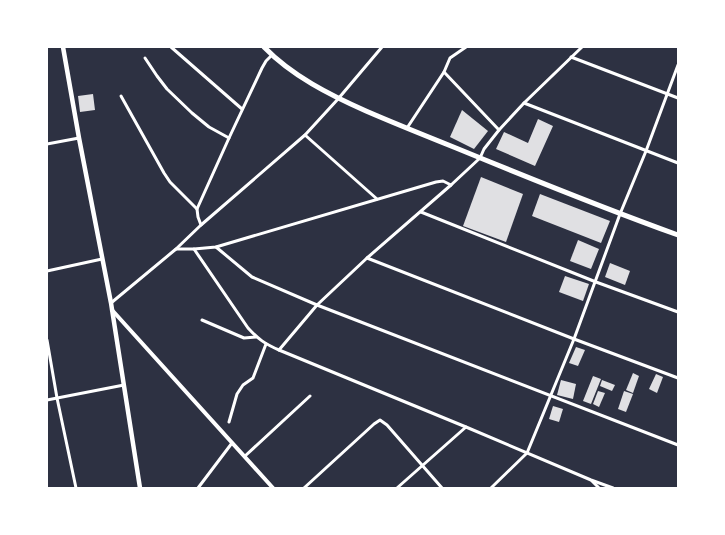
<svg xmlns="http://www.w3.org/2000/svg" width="725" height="535" font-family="Rubik,sans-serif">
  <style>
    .building { fill: #e0e0e3 }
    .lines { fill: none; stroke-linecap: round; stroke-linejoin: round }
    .minor { stroke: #fff; stroke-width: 3 }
    .tertiary { stroke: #fff; stroke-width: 4 }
    .secondary { stroke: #fff; stroke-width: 4.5 }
    .primary { stroke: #fff; stroke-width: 5 }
  </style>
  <rect width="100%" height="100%" fill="#2d3142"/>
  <g class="building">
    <path d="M 93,94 L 95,110 L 80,112 L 78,96 Z"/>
    <path d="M 462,110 L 488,131 L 474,149 L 450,137 Z"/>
    <path d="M 538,119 L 553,126 L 535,166 L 496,149 L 504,132 L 528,143 Z"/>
    <path d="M 481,177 L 523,194 L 506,242 L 463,226 Z"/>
    <path d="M 540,194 L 610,221 L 601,243 L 532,216 Z"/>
    <path d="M 578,240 L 599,249 L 591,269 L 570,261 Z"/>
    <path d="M 610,263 L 630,271 L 625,285 L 605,277 Z"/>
    <path d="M 565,276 L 589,284 L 583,301 L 559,292 Z"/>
    <path d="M 576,347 L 585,350 L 578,366 L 569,363 Z"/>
    <path d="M 633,373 L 639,376 L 633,393 L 626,390 Z"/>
    <path d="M 656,374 L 663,377 L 657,393 L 649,389 Z"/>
    <path d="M 593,376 L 601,379 L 591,404 L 583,401 Z"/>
    <path d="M 561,380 L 576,384 L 573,399 L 557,395 Z"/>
    <path d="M 602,380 L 615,385 L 612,391 L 600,386 Z"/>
    <path d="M 598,391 L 605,393 L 599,407 L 593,404 Z"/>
    <path d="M 624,391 L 633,394 L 626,412 L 618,409 Z"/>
    <path d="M 553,406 L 563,409 L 559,422 L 549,419 Z"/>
  </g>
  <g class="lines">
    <g class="minor">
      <path d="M 171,47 L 242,109"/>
      <path d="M 571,57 L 678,98"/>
      <path d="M 145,58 L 157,76 L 167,89 L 192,113 L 209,127 L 229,138"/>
      <path d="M 444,72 L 499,130"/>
      <path d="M 121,96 L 164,173 L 170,182 L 197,209 L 198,217 L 201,225"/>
      <path d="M 524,103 L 678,163"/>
      <path d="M 407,128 L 444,72 L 450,58 L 466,47"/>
      <path d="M 305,135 L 377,199"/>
      <path d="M 47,144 L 79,138"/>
      <path d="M 197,209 L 229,138 L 262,68 L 266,61 L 272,55"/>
      <path d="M 421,212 L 596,282 L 678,312"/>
      <path d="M 216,247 L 252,277 L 317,305 L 678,445"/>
      <path d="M 176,249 L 194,249 L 248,328 C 258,339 265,344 279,350 L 466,427 L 591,480 L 613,488"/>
      <path d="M 194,249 L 216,247 L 436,182 L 443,181 L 451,185"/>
      <path d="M 367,258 L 574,339 L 678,378"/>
      <path d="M 47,271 L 102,259"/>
      <path d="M 111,303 L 176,249 L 201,225 L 305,135 L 338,99 L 382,47"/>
      <path d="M 202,320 L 244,338 L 256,337"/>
      <path d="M 47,340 L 57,398 L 76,488"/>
      <path d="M 279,350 L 317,305 L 367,258 L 451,185 L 480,158 L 484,149 L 499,130 L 524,103 L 582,47"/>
      <path d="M 47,400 L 124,385"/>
      <path d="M 229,422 L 237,394 L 243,385 L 253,378 L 266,344"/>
      <path d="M 245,456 L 310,396"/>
      <path d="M 592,481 L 599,488"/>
      <path d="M 198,488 L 232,443"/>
      <path d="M 304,488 L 374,424 L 380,420 L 387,425 L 442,488"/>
      <path d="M 397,488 L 466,427"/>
      <path d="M 491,488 L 527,453 L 574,339 L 620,214 L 646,151 L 678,65"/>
    </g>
    <path class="tertiary" d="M 112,310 L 273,488"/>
    <path class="secondary" d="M 63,47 L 79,138 L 111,303 L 140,488"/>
    <path class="primary" d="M 264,47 C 292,76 330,95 366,111 C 396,124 426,136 456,148 C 529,178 603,208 678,235"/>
  </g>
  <rect width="725" height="535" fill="none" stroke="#ffffff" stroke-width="96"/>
</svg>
